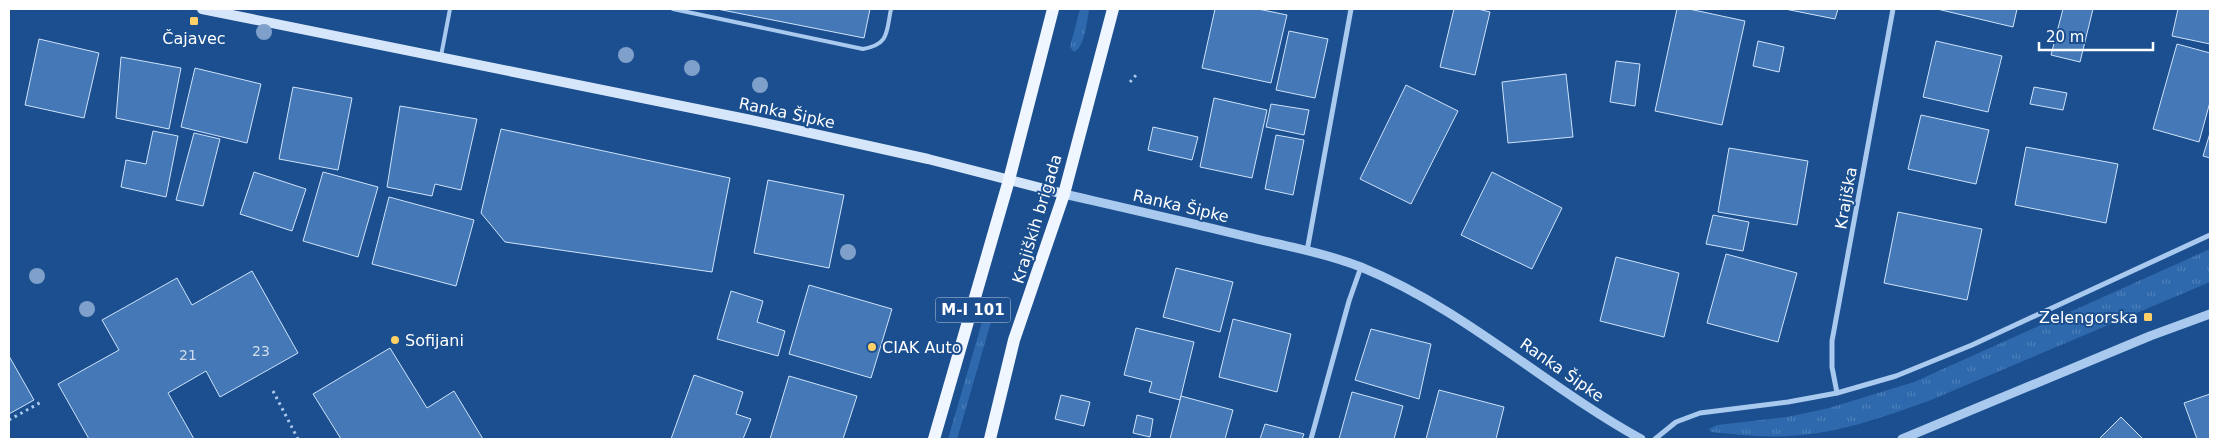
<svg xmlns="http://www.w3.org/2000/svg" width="2219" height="448" font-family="'DejaVu Sans',sans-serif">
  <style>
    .grass { fill: url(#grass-tufts) }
    .building { fill: #4478b7; stroke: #cfe3fa }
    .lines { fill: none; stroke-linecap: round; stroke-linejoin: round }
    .path { stroke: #a9c9ee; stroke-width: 3; stroke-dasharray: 2.5 4; stroke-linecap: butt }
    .service { stroke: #a9c9ee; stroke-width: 4 }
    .minor { stroke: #a9c9ee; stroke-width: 5 }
    .tertiary { stroke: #a9c9ee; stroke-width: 9 }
    .secondary { stroke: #d6e6fa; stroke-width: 10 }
    .primary { stroke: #f0f6ff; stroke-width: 12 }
    .tree { fill: #7ea0ca }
    .poi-dot { fill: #ffd166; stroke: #1b4f8f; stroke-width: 2 }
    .labels { text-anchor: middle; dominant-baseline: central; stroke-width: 4; stroke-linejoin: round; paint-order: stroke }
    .number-label { font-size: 14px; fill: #d0dded }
    .shield { fill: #1b4f8f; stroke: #bbcadd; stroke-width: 1 }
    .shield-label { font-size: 15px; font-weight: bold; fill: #fff }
    .poi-label { font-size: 16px; fill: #fff; stroke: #1b4f8f; text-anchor: start }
    .street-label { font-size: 16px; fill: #fff; stroke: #1b4f8f }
  </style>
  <defs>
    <pattern id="grass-tufts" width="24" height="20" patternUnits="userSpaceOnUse" patternTransform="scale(1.25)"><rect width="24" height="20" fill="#2e69ad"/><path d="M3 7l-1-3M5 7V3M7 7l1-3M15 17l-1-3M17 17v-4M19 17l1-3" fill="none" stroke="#4d80b9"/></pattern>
  </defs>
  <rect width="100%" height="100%" fill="#1b4f8f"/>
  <g class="grass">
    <path d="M 1080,9 L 1089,9 C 1087,21 1085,47 1074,52 L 1070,47 Z"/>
    <path d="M 2210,249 L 2210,282 L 1931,400 C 1884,417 1837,434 1787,436 C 1762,438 1736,434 1711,432 L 1709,429 L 1717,425 L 1787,417 L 1829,408 L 1914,382 Z"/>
    <path d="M 985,312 L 993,315 L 957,439 L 948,439 Z"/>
  </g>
  <g class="building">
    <path d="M 717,9 L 870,9 L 864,38 Z"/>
    <path d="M 1215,9 L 1258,9 L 1287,15 L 1271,83 L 1202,68 Z"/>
    <path d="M 1454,9 L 1478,9 L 1490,12 L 1475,75 L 1440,67 Z"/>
    <path d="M 1677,9 L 1689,9 L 1745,21 L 1722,125 L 1655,111 Z"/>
    <path d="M 1785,9 L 1838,9 L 1835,19 Z"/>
    <path d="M 1937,9 L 2017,9 L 2013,27 Z"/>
    <path d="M 2063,9 L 2093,9 L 2080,62 L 2051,55 Z"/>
    <path d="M 2178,9 L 2210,9 L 2210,44 L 2172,36 Z"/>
    <path d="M 1289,31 L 1328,39 L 1315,98 L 1276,90 Z"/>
    <path d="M 39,39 L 99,53 L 84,118 L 25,105 Z"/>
    <path d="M 1758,41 L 1784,47 L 1779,72 L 1753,66 Z"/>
    <path d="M 1936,41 L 2002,56 L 1988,112 L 1923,97 Z"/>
    <path d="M 2177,44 L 2210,53 L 2210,102 L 2199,142 L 2153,129 Z"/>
    <path d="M 121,57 L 181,68 L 169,129 L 116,118 Z"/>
    <path d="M 1616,61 L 1640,64 L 1635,106 L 1610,102 Z"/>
    <path d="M 195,68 L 261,84 L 247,143 L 181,127 Z"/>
    <path d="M 1566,74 L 1573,137 L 1508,143 L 1502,82 Z"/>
    <path d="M 1406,85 L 1458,111 L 1411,204 L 1360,179 Z"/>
    <path d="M 293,87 L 352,98 L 338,170 L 279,159 Z"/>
    <path d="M 2034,87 L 2067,93 L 2063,110 L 2030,104 Z"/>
    <path d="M 1214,98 L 1267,110 L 1252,178 L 1200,167 Z"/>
    <path d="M 1271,104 L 1309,110 L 1304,135 L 1266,127 Z"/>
    <path d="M 400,106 L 477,119 L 461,190 L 435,184 L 432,196 L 387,187 Z"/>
    <path d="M 1921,115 L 1989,130 L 1976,184 L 1908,169 Z"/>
    <path d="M 1153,127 L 1198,137 L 1192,160 L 1148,150 Z"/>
    <path d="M 501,129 L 730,178 L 712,272 L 505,242 L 481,213 Z"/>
    <path d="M 153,131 L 178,136 L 166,197 L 121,187 L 126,160 L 146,164 Z"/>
    <path d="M 194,133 L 220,139 L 203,206 L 176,200 Z"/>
    <path d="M 2210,133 L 2210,158 L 2203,156 Z"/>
    <path d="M 1276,135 L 1304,140 L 1293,195 L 1265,189 Z"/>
    <path d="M 2026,147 L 2118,164 L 2106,223 L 2015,205 Z"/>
    <path d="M 1729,148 L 1808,161 L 1797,225 L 1718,212 Z"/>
    <path d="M 254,172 L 306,189 L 292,231 L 240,214 Z"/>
    <path d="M 323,172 L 378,187 L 358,257 L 303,241 Z"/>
    <path d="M 1492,172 L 1562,208 L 1532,269 L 1461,235 Z"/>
    <path d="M 768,180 L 844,195 L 829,268 L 754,253 Z"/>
    <path d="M 389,197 L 474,220 L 456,286 L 372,264 Z"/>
    <path d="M 1898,212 L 1982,229 L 1967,300 L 1884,283 Z"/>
    <path d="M 1713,215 L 1749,222 L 1743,251 L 1706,244 Z"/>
    <path d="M 1726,254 L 1797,273 L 1778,342 L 1707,323 Z"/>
    <path d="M 1616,257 L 1679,273 L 1664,337 L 1600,321 Z"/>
    <path d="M 1176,268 L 1233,282 L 1220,332 L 1163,317 Z"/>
    <path d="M 252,271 L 298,353 L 220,397 L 206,371 L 168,393 L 194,439 L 89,439 L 58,384 L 119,350 L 102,320 L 177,278 L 192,305 Z"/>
    <path d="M 809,285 L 892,309 L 871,378 L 789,354 Z"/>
    <path d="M 731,291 L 763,301 L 757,322 L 785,331 L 778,356 L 717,339 Z"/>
    <path d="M 1233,319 L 1291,334 L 1277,392 L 1219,377 Z"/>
    <path d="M 1136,328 L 1194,342 L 1180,400 L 1149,392 L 1152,382 L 1124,375 Z"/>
    <path d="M 1371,329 L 1431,344 L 1419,399 L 1355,380 Z"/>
    <path d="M 390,348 L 427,408 L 454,391 L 483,439 L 341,439 L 313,394 Z"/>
    <path d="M 9,356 L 34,400 L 9,414 Z"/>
    <path d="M 694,375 L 743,392 L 736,414 L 751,419 L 743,439 L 671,439 Z"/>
    <path d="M 789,376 L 857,396 L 843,439 L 770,439 Z"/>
    <path d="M 1439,390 L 1504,407 L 1496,439 L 1426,439 Z"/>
    <path d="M 1352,392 L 1403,406 L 1394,439 L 1339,439 Z"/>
    <path d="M 2210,394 L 2210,439 L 2197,439 L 2184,403 Z"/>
    <path d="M 1061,395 L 1090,402 L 1084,426 L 1055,419 Z"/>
    <path d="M 1181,396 L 1233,410 L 1225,439 L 1170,439 Z"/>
    <path d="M 1137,415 L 1153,419 L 1150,437 L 1133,433 Z"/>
    <path d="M 2121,417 L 2143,439 L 2099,439 Z"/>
    <path d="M 1265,424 L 1304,434 L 1302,439 L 1260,439 Z"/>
  </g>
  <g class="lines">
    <g class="path">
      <path d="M 1130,82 L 1137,74"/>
      <path d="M 273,391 L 298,439"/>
      <path d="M 9,420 L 43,401"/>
    </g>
    <g class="service">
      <path d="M 673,9 L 863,49 C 890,44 886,32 891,9"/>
      <path d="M 441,56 L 450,9"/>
    </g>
    <g class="minor">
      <path d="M 1307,251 L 1351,9"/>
      <path d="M 1837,393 L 1832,367 L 1832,341 L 1893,9"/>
      <path d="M 1311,439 L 1349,301 L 1361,267"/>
      <path d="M 1655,439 L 1676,422 L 1700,413 L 1788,402 L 1837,393 L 1896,376 L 1972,345 L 2210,235"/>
    </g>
    <g class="tertiary">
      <path d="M 1064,194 C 1125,208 1187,222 1248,237 C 1286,246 1325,253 1361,267 C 1464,309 1545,386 1641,439"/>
      <path d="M 1902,439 L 2150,336 L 2210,314"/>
    </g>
    <path class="secondary" d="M 202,9 L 751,120 L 928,159 L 1064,194"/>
    <g class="primary">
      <path d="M 934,439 L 1009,180 L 1053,9"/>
      <path d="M 990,439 L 1014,340 L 1064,194 L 1113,9"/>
    </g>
  </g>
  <g class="tree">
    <circle cx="264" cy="32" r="8"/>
    <circle cx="626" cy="55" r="8"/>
    <circle cx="692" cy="68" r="8"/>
    <circle cx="760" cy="85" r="8"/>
    <circle cx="848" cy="252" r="8"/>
    <circle cx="37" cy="276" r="8"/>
    <circle cx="87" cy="309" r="8"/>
  </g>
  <g class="poi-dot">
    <rect x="189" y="16" width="10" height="10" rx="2.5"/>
    <rect x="2143" y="312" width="10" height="10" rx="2.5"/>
    <circle cx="395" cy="340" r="5"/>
    <circle cx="872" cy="347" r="5"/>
  </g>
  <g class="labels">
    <g class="number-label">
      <text x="261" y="351">23</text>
      <text x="188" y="355">21</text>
    </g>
    <rect class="shield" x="935.5" y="297.5" width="75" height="25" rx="4"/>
    <g class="shield-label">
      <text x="973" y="310">M-I 101</text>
    </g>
    <g class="poi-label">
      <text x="194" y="38" text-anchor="middle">Čajavec</text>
      <text x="2138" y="317" text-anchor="end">Zelengorska</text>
      <text x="405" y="340">Sofijani</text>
      <text x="882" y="347">CIAK Auto</text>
    </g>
    <g class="street-label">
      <text transform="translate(787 113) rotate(12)">Ranka Šipke</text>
      <text transform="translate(1846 198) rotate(-80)">Krajiška</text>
      <text transform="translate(1181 206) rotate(13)">Ranka Šipke</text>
      <text transform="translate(1037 219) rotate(-73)">Krajiških brigada</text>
      <text transform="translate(1562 370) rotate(35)">Ranka Šipke</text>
    </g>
  </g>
  <rect width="2219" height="448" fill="none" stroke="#ffffff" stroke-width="20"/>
  <path d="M2039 42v8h114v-8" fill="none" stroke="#ffffff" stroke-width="2.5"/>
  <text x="2046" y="42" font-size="15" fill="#ffffff" stroke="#1b4f8f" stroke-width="4" paint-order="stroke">20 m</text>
</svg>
